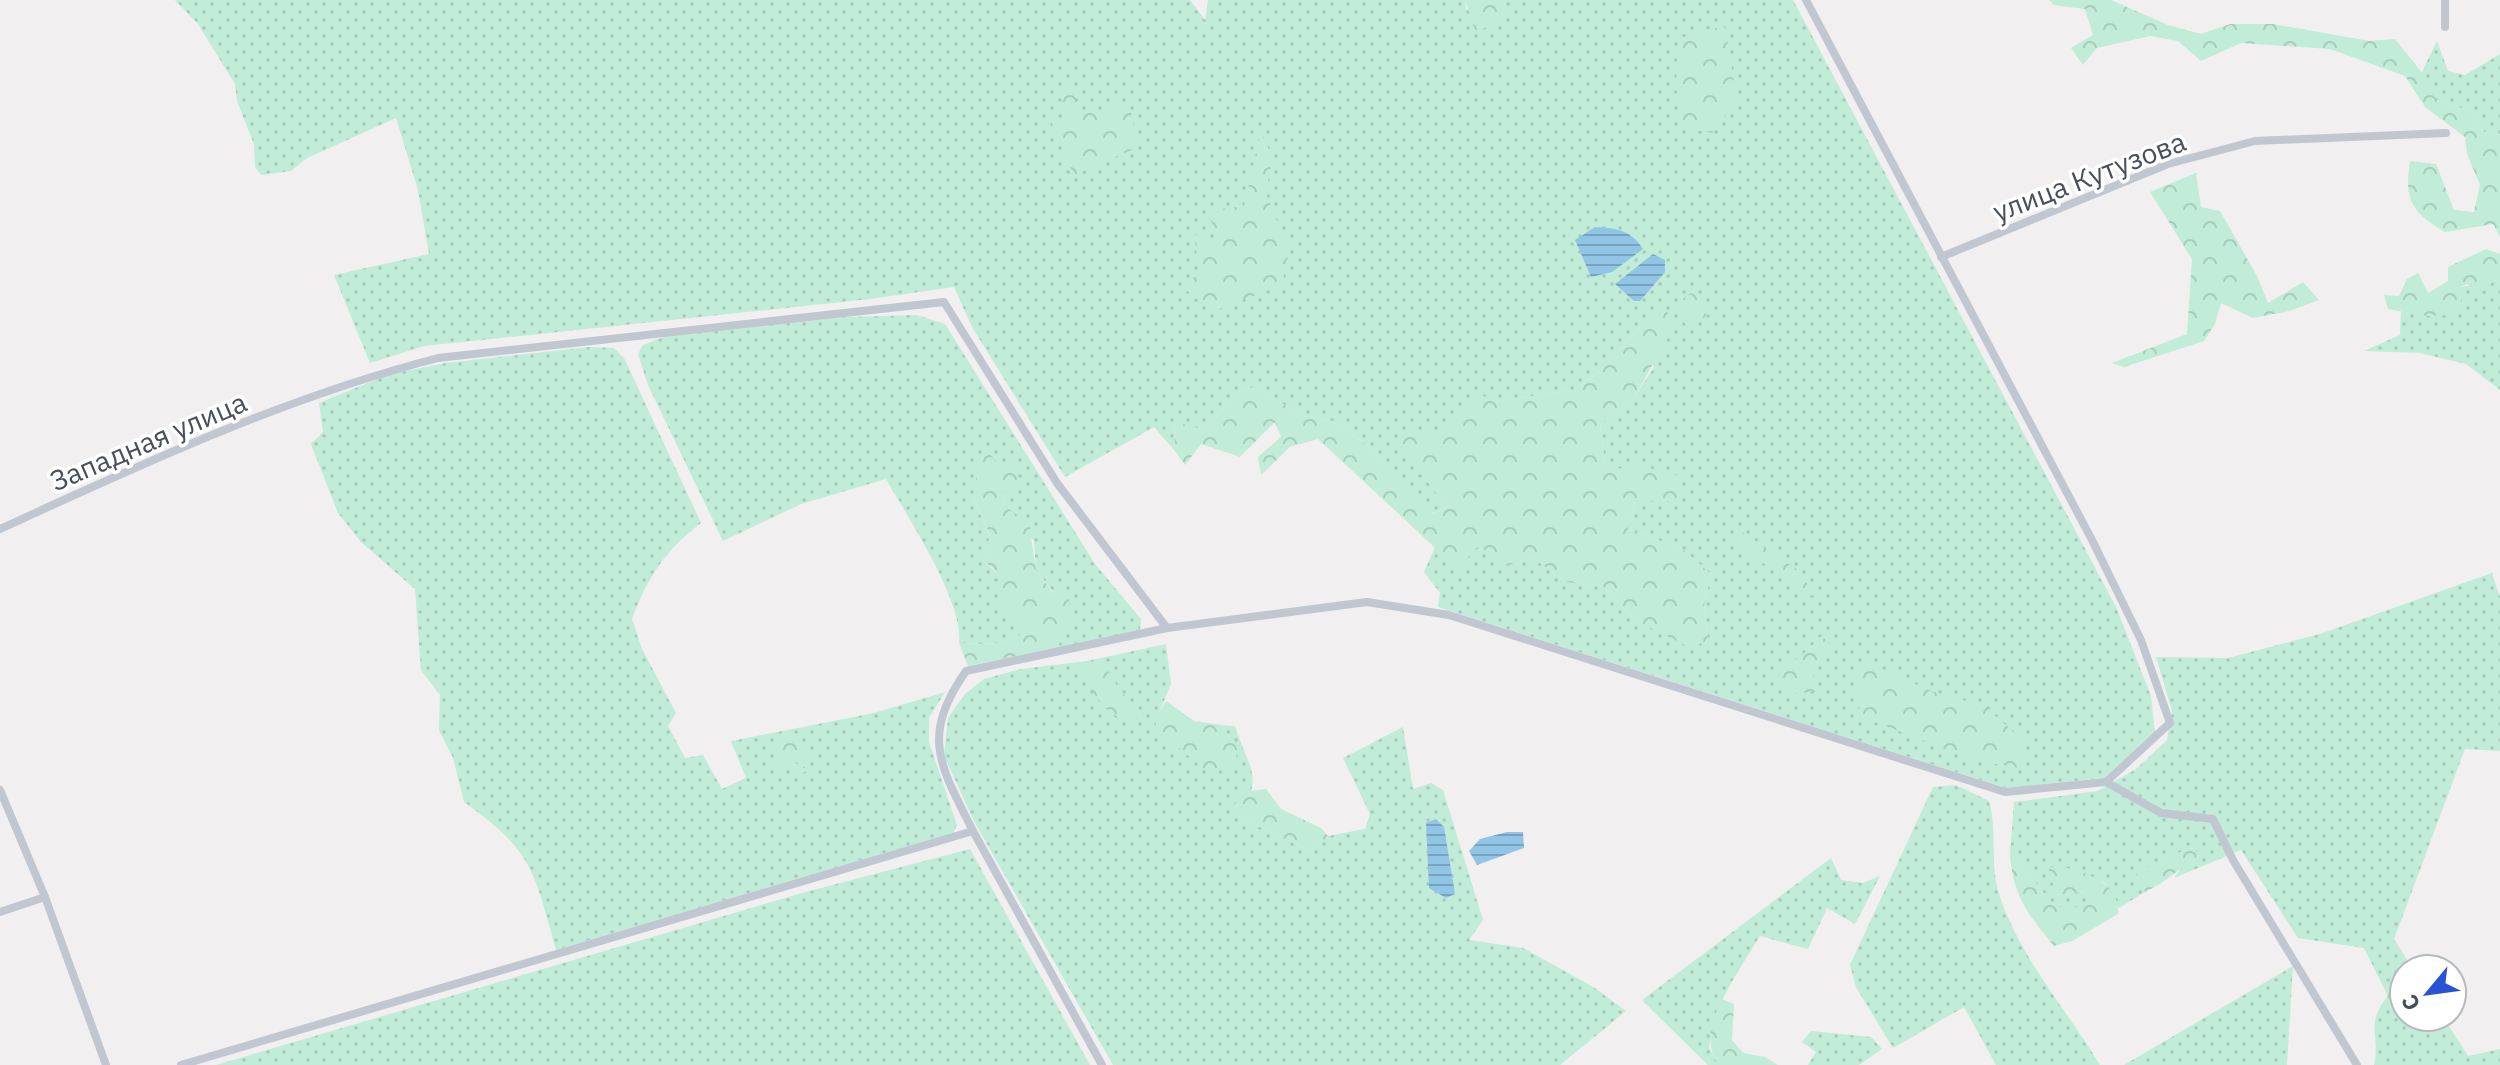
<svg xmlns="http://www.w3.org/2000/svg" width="2500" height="1065" font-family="'IBM Plex Sans',sans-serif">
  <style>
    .grass { fill: url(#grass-dots) }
    .forest { fill: url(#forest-crowns) }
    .water { fill: url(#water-rules) }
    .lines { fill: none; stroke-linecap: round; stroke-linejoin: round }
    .minor { stroke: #c0c7d0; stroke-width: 8 }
    .labels { text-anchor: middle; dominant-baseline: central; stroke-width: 7; stroke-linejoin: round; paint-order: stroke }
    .street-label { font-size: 28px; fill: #484f5b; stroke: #fff }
  </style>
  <defs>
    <pattern id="grass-dots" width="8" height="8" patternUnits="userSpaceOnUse" patternTransform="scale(2)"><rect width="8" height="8" fill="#c0ecd8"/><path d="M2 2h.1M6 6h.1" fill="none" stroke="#a6ccbc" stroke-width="1.8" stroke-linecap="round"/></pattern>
    <pattern id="forest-crowns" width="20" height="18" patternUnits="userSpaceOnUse" patternTransform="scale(2)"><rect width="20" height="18" fill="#c0ecd8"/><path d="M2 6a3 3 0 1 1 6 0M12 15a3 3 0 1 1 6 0" fill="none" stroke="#a6ccbc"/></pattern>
    <pattern id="water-rules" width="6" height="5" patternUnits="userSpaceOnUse" patternTransform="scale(2)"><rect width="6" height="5" fill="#90c5e6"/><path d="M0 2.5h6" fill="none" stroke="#78a2bd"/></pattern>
  </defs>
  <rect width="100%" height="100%" fill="#f1efef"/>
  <g class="grass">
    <path d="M 175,0 L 1190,0 L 1205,20 L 1208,0 L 1465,0 L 1466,9 L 1502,17 L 1505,0 L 1793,0 L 2116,607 L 2151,696 L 2155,732 L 2104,778 L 2006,788 L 1438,607 L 1440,593 L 1424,572 L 1436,545 L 1458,569 L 1478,545 L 1509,565 L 1533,558 L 1566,582 L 1604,587 L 1635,620 L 1708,640 L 1704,605 L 1711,574 L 1682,549 L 1628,529 L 1636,501 L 1606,473 L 1600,425 L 1635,396 L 1654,367 L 1640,327 L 1600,371 L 1574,390 L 1494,402 L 1442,434 L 1398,439 L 1446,507 L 1431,514 L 1371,449 L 1337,422 L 1303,416 L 1254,387 L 1235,393 L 1207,430 L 1174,423 L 1175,451 L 1154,427 L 1065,477 L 972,327 L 954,287 L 870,299 L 424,346 L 370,363 L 334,275 L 429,254 L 418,190 L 396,118 L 307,158 L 291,171 L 261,175 L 255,167 L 254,144 L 237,101 L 235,84 L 198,24 Z"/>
    <path d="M 2437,41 L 2448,71 L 2465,75 L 2500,54 L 2500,135 L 2484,132 L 2468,110 L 2436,100 L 2422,72 Z"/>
    <path d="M 2494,280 L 2500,282 L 2500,390 L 2466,364 L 2420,353 L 2364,351 L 2400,335 L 2401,311 L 2426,316 L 2457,288 Z"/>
    <path d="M 917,315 L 945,324 L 1095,564 L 1141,619 L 1140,630 L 1059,648 L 1054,593 L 1036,570 L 1034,541 L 1003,505 L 1006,488 L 1016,491 L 1004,474 L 973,497 L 990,536 L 983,562 C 1006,573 1010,611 1024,632 C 1006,647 982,644 959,643 C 964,601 908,518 886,479 L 801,504 L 723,541 L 648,385 L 638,354 L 643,345 L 666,336 L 846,317 Z"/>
    <path d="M 589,347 L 614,348 L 624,358 L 701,523 C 666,549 647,578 632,619 L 642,649 L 676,713 L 668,726 L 685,758 L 703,755 L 722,789 L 746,778 L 731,741 L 874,713 L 945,692 L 929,718 L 929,742 L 957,825 L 953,833 L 556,950 C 534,871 533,851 464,802 L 453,758 L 439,730 L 440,695 L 421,670 L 415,589 L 361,542 L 338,513 L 311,444 L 323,432 L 319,403 L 390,374 L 446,363 Z"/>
    <path d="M 2492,573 L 2500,597 L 2500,751 L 2465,749 L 2394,939 L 2413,969 L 2404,969 L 2404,1017 L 2443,1017 L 2468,1056 L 2500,1049 L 2500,1065 L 2374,1065 C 2381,1036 2364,1024 2388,996 L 2364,948 L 2298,938 L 2241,850 L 2174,878 L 2182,867 L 2201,854 L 2189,847 C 2172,859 2153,861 2137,874 L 2145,892 L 2119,908 L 2105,883 L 2067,868 L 2056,895 L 2086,891 L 2092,899 L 2079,907 L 2056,907 C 2040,890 2028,869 2010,855 L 2014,802 L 2098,791 L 2136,769 L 2167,740 L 2172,711 L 2156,657 L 2228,658 L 2320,634 Z"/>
    <path d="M 1166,644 L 1171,684 L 1156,720 L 1237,748 L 1221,725 L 1235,726 C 1249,770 1265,776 1238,817 L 1311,851 L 1328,836 L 1365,829 L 1370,814 L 1343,758 L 1403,727 L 1413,789 L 1431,783 L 1443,790 L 1483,920 L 1469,940 L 1523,948 L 1595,988 L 1626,1011 L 1560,1065 L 1113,1065 L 975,823 L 944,756 L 948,718 L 964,695 L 984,679 L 1021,669 L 1087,661 Z"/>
    <path d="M 1956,785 L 1989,801 C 1998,833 1989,865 2000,897 C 2021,959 2067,1010 2100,1065 L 1996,1065 L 1964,1007 L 1893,1048 L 1856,987 L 1850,965 L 1933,787 Z"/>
    <path d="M 970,849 L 1090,1065 L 216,1065 L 802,893 Z"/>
    <path d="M 1831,858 L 1841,880 L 1863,883 L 1880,876 L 1855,924 L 1827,908 L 1808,949 L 1760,936 C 1738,972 1713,1005 1709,1048 L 1719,1065 L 1708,1065 L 1642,1000 Z"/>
    <path d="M 2293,966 L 2287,1065 L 2124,1065 Z"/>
    <path d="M 1811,1031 L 1871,1037 L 1882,1049 L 1859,1065 L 1808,1065 L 1816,1052 L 1802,1042 Z"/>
  </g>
  <g class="forest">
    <path d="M 1465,0 L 1505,0 L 1502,17 L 1476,33 Z"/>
    <path d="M 2049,0 L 2111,0 L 2168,25 L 2201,34 L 2230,24 L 2273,24 L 2369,41 L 2395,39 L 2428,80 L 2436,100 L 2468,110 L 2484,132 L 2500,135 L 2500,237 L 2493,224 L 2445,232 C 2411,212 2404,200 2410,161 L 2436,164 L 2454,210 L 2474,212 L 2480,185 L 2467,154 L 2465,137 L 2425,107 L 2405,76 L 2330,49 L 2241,43 L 2201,61 L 2178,41 L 2150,36 L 2097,48 L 2083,65 L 2071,48 L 2093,35 L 2085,9 L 2054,5 Z"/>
    <path d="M 1725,27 L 1737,100 L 1712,133 L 1682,127 L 1676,86 L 1678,40 L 1696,31 Z"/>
    <path d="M 1070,89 L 1084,114 L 1129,103 L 1138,147 L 1074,175 L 1051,121 L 1066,118 L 1060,92 Z"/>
    <path d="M 1261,131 L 1272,157 L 1266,194 L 1289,250 L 1282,285 L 1212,312 L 1184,288 L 1199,272 L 1194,234 L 1216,240 L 1209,211 L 1244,206 Z"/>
    <path d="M 2196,173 L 2201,207 L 2220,211 L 2257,276 L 2268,303 L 2303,282 L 2319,300 L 2289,311 L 2253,318 L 2221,303 L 2215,324 L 2204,341 L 2124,367 L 2112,363 L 2187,334 L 2192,259 L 2150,192 Z"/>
    <path d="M 2486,249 L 2500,254 L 2500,282 L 2494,280 L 2484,291 L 2467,284 L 2458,288 L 2462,298 L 2453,315 L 2426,316 L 2388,309 L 2384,295 L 2399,296 L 2407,279 L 2418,273 L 2428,293 L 2448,281 L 2448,267 Z"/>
    <path d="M 1691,293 L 1702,294 L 1706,316 L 1694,326 L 1685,324 L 1679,302 Z"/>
    <path d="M 1666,310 L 1675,325 L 1635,396 L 1600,425 L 1606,473 L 1633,464 L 1680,476 L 1678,501 L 1636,501 L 1628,529 L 1682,549 L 1711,574 L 1704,605 L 1708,640 L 1691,648 L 1635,620 L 1604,587 L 1566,582 L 1533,558 L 1509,565 L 1478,546 L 1458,569 L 1318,439 L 1290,447 L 1261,475 L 1258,457 L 1281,437 L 1275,422 L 1240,457 L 1201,444 L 1185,465 L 1175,451 L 1174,422 L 1207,430 L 1235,393 L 1254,387 L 1303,416 L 1337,422 L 1371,449 L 1432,514 L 1446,507 L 1397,439 L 1408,428 L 1442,434 L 1447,421 L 1475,391 L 1494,402 L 1574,390 L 1600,371 L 1640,327 Z"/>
    <path d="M 988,451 L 1004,473 L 1010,461 L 1018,464 L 1016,491 L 1006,489 L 1003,505 L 1029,523 L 1036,570 L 1053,593 L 1068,595 L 1072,620 L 1060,632 L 1059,648 L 968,666 L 959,643 C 981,644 1006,647 1024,632 L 1012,614 L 1000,609 C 1001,589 1004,571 983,562 L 990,535 L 973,497 L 979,464 Z"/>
    <path d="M 1739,530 L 1801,572 L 1814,597 L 1735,544 Z"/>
    <path d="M 1822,636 L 1835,650 L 1810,664 L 1818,691 L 1792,694 L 1777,683 L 1782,663 L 1799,658 Z"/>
    <path d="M 1087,661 L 1104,665 L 1121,692 L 1144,714 L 1130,722 C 1105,715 1092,691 1079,669 Z"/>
    <path d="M 1856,665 L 1878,667 L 1931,691 L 1984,706 L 2024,741 L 2020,768 L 1976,761 L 1860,716 Z"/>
    <path d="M 1166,701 L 1194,721 L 1221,725 L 1237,748 L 1236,767 L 1221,769 L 1214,777 L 1157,730 L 1155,720 Z"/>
    <path d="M 778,737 L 792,737 L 813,753 L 804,758 L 792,754 L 793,762 L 809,769 L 801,774 L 779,767 L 772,752 Z"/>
    <path d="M 1266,789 L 1281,809 L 1321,828 L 1328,836 L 1311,851 L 1238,817 L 1234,806 L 1242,792 Z"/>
    <path d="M 2189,847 L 2201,854 C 2181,867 2168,881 2145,892 L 2136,874 C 2153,861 2172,859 2189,847 Z"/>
    <path d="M 2010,855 C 2028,869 2040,890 2056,907 L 2079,907 L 2091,898 L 2085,891 L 2056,895 L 2048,867 C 2076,868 2120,878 2118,914 L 2072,941 L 2054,946 C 2029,916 2013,896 2010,855 Z"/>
    <path d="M 1721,999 L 1734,1004 L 1732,1040 L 1743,1053 L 1765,1057 L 1778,1065 L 1718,1065 C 1704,1041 1712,1024 1721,999 Z"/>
  </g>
  <g class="water">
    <path d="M 1595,227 C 1616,228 1631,230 1643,249 L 1612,272 L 1591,277 L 1575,240 Z"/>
    <path d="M 1653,254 L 1665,260 L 1665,272 L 1640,301 L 1634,301 L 1615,284 Z"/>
    <path d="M 1436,819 L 1444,827 L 1455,894 L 1446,898 L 1429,888 L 1426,823 Z"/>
    <path d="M 1507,832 L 1523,832 L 1524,848 L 1477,865 L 1469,851 L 1480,839 Z"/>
  </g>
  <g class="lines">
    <g class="minor">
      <path d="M 2445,27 L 2445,0"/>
      <path d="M 1941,257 L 2168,164 L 2255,141 L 2446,133"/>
      <path d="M 0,529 C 142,464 286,397 438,358 L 944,302 L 1057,483 L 1167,628"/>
      <path d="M 2106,782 L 2161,813 L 2213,819 L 2233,860 L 2357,1065"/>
      <path d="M 0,790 L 45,897 L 106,1065"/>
      <path d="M 973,831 C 940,765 920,737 966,671 L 1167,628 L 1367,602 L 1449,615 L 2005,792 L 2106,782 L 2170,723 L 2141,640 L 2092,540 L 1806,0"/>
      <path d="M 0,912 L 45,897"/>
      <path d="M 181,1065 L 973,831 L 1102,1065"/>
    </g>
  </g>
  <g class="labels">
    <g class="street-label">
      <text transform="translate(2089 176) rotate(-21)">улица Кутузова</text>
      <text transform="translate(148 441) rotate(-23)">Западная улица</text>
    </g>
  </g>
  <g transform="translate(2428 993) rotate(241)"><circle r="38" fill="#ffffff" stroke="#b6b9bd" stroke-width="2"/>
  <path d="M0-6L14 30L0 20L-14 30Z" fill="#2654d4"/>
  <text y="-12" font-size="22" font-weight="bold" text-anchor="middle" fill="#484f5b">С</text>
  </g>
</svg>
